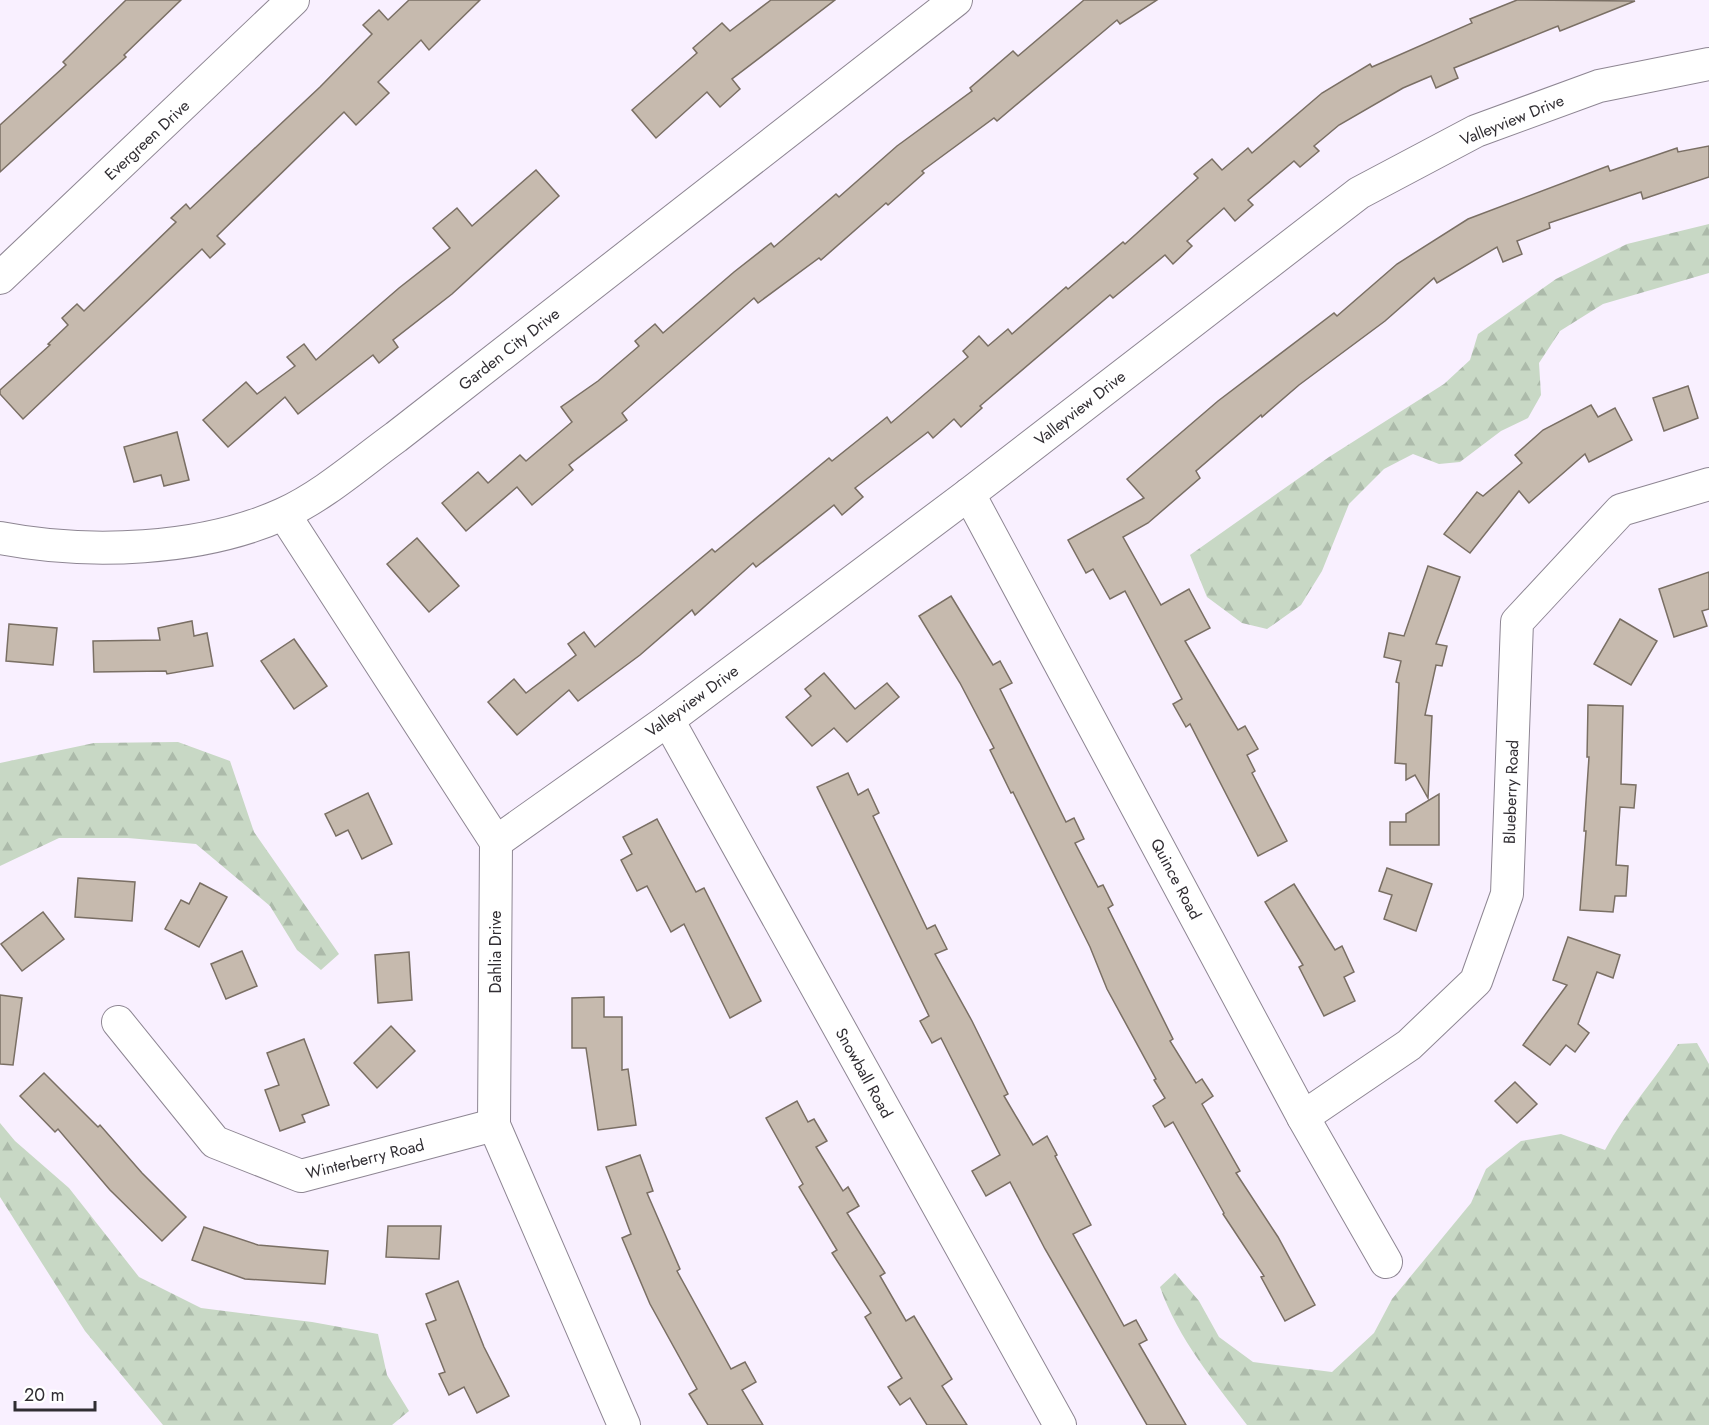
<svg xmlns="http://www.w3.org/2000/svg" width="1709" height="1425" font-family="Jost,sans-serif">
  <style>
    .forest { fill: url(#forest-firs) }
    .building { fill: #c6baae; stroke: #7a6f64; stroke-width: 1.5 }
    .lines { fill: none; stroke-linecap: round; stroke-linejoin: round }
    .minor-casing { stroke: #8e8693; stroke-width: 34 }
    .minor { stroke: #fff; stroke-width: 32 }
    .labels { text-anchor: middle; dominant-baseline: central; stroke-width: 6; stroke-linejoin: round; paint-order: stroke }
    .street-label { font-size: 16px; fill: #302d32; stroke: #fff }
  </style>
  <defs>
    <pattern id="forest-firs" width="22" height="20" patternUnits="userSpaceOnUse" patternTransform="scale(1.5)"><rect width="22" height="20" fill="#c8d8c5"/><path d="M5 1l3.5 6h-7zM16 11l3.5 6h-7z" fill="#acbaaa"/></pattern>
  </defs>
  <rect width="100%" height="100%" fill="#f9f0ff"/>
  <g class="forest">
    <path d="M 1709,224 L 1709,273 L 1603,304 L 1560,331 L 1539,363 L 1541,395 L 1528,418 L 1501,431 L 1460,462 L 1439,464 L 1413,454 L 1384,469 L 1349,504 L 1322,571 L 1301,605 L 1267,629 L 1242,623 L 1207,597 L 1190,555 L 1329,457 L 1444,384 L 1470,360 L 1478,334 L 1556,279 L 1627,244 Z"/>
    <path d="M 178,742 L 230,761 L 254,832 L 339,954 L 321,970 L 297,950 L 270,906 L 196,844 L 128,838 L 59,838 L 0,866 L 0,763 L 94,743 Z"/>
    <path d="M 1697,1043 L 1709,1064 L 1709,1425 L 1247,1425 C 1214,1381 1178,1339 1160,1287 L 1175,1273 L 1199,1301 L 1219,1337 L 1253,1362 L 1332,1372 L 1374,1333 L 1392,1299 L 1471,1203 L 1486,1169 L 1521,1141 L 1561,1134 L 1605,1150 C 1626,1111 1654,1081 1678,1044 Z"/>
    <path d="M 0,1123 L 15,1141 L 69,1188 L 139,1277 L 201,1308 L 312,1322 L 378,1334 L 387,1375 L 409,1411 L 392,1425 L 163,1425 L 85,1331 L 0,1197 Z"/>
  </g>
  <g class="building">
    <path d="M 126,0 L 181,0 L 124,55 L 126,57 L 0,172 L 0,125 L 66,65 L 63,62 Z"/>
    <path d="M 409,0 L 480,0 L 429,50 L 421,40 L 378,82 L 389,93 L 356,125 L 344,112 L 217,236 L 225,244 L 210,258 L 202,249 L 23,419 L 0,394 L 0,390 L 50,345 L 48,344 L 68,325 L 62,318 L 77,304 L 84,311 L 176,222 L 171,218 L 186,204 L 190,209 L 320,87 L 372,34 L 363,25 L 379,10 L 388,20 Z"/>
    <path d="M 771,0 L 835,0 L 732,79 L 740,89 L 720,107 L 707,92 L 656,138 L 632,110 L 697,53 L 693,48 L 722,23 L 730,31 Z"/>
    <path d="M 1084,0 L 1157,0 L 1120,24 L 1117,20 L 997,121 L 994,118 L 922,171 L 924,173 L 888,205 L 886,203 L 821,260 L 819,258 L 758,303 L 754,298 L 622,413 L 627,420 L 569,465 L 573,470 L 532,505 L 517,487 L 466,531 L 442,503 L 478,472 L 488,483 L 520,455 L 526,461 L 572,422 L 561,407 L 598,381 L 639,346 L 635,341 L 655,324 L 663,333 L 734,272 L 771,243 L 774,247 L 836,194 L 839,197 L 897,146 L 972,91 L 970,88 L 1013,51 L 1018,56 Z"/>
    <path d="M 1517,0 L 1635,1 L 1560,31 L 1558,26 L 1454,68 L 1458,78 L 1436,88 L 1431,76 L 1403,88 L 1339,125 L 1314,146 L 1319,151 L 1300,167 L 1294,161 L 1248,200 L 1253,205 L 1235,221 L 1224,208 L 1187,241 L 1192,246 L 1173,264 L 1165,255 L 1113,298 L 1110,295 L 980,406 L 982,408 L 961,427 L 954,419 L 933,438 L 928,432 L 855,488 L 863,497 L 842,515 L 834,505 L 756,567 L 753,563 L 695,615 L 692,610 L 640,655 L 578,701 L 569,690 L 517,735 L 488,702 L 514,679 L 526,693 L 576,655 L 568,644 L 584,632 L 595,647 L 712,549 L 715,552 L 829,458 L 832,461 L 887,417 L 891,423 L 968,357 L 963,351 L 979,336 L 988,346 L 1008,329 L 1012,334 L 1066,287 L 1068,289 L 1123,242 L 1125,244 L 1198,178 L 1194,174 L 1212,159 L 1222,170 L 1248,148 L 1252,153 L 1322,93 L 1370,64 L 1372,67 L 1472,23 L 1470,19 Z"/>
    <path d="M 1709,146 L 1709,177 L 1643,199 L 1641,192 L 1549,223 L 1550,228 L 1517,241 L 1522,254 L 1503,262 L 1497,247 L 1437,283 L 1434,278 L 1385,321 L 1299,385 L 1262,417 L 1261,415 L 1196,471 L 1200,478 L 1148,523 L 1123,537 L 1161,605 L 1189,589 L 1210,628 L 1185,641 L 1238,730 L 1245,726 L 1258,749 L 1247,755 L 1255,771 L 1252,773 L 1287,841 L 1258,856 L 1190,724 L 1186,727 L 1173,704 L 1182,699 L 1125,591 L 1110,599 L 1093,569 L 1086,573 L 1068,540 L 1144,498 L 1127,479 L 1218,401 L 1334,313 L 1337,316 L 1397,264 L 1468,219 L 1608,166 L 1610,171 L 1677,148 L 1678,152 Z"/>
    <path d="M 536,170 L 559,196 L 452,294 L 393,340 L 398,347 L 379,363 L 373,355 L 298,414 L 285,397 L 228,447 L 203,420 L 246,382 L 257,394 L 295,366 L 287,357 L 304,344 L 316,360 L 399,288 L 450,248 L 433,228 L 457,208 L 472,226 Z"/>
    <path d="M 1688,386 L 1698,418 L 1664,431 L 1653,398 Z"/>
    <path d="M 1591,405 L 1598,417 L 1615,408 L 1632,440 L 1589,462 L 1585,454 L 1529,503 L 1519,491 L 1470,553 L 1444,534 L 1477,492 L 1483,496 L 1522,463 L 1515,455 L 1543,430 Z"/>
    <path d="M 177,432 L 189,480 L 164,486 L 161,475 L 134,482 L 124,447 Z"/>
    <path d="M 417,538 L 459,586 L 429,612 L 387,564 Z"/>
    <path d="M 1428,566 L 1460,577 L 1436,644 L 1447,646 L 1442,666 L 1436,665 L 1425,715 L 1432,716 L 1428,798 L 1415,775 L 1406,780 L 1406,764 L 1395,763 L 1399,683 L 1396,682 L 1401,661 L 1384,657 L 1389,633 L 1404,636 Z"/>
    <path d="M 1709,572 L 1709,609 L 1702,611 L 1707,626 L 1674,637 L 1659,589 Z"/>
    <path d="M 951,596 L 993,665 L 1000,661 L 1012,683 L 1000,689 L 1066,822 L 1074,818 L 1084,839 L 1075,843 L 1098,887 L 1103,885 L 1113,905 L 1108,908 L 1173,1039 L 1170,1041 L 1196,1083 L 1202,1079 L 1213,1096 L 1202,1104 L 1240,1171 L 1236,1173 L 1278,1237 L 1315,1305 L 1285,1321 L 1261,1277 L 1264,1276 L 1223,1214 L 1224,1213 L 1173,1122 L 1165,1127 L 1153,1106 L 1165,1098 L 1154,1080 L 1156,1079 L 1107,989 L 1090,947 L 1013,792 L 1011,793 L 990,750 L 994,748 L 960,683 L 919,616 Z"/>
    <path d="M 1620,619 L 1657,641 L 1631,685 L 1594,664 Z"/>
    <path d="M 192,621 L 194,636 L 207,633 L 213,666 L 167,674 L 166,671 L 94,672 L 93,641 L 160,640 L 158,628 Z"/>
    <path d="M 9,624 L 57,628 L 53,665 L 6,661 Z"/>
    <path d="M 294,639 L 327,686 L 294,709 L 261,661 Z"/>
    <path d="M 824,673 L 855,709 L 887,683 L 899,697 L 847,742 L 834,728 L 812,746 L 786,717 L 811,696 L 805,689 Z"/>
    <path d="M 1588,705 L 1623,706 L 1621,784 L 1636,785 L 1634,808 L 1620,807 L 1616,865 L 1628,866 L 1626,896 L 1615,896 L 1613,912 L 1580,910 L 1586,831 L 1584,831 L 1589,757 L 1587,757 Z"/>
    <path d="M 848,773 L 858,795 L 868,789 L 879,813 L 873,816 L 927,929 L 935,925 L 947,949 L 935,954 L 972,1021 L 1008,1094 L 1004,1096 L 1033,1145 L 1047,1136 L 1057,1155 L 1055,1156 L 1091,1225 L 1073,1234 L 1124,1326 L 1136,1320 L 1147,1340 L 1139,1344 L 1186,1425 L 1147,1425 L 1045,1249 L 1010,1182 L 986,1196 L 972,1171 L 1000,1155 L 941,1038 L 932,1043 L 920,1021 L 929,1016 L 817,787 Z"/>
    <path d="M 368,793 L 392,844 L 362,859 L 348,830 L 336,836 L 325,814 Z"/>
    <path d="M 1439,794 L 1439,845 L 1390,845 L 1390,822 L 1406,822 L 1406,814 Z"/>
    <path d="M 657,819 L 696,892 L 704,888 L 761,1001 L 730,1018 L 684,924 L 671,932 L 647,886 L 637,891 L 621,860 L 632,854 L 623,837 Z"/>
    <path d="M 1387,868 L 1432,884 L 1416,931 L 1384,919 L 1392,895 L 1379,891 Z"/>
    <path d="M 78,878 L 135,882 L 132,921 L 75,917 Z"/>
    <path d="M 200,883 L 227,897 L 199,947 L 165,929 L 181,900 L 189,904 Z"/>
    <path d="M 1294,884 L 1335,950 L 1342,946 L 1354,972 L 1344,977 L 1355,1001 L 1324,1016 L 1299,967 L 1303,965 L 1265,902 Z"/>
    <path d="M 43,912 L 64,939 L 22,971 L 1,944 Z"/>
    <path d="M 1568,937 L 1620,955 L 1613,978 L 1597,972 L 1578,1024 L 1589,1033 L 1575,1052 L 1566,1045 L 1550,1065 L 1523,1045 L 1567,985 L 1553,980 Z"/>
    <path d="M 242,951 L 257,986 L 226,999 L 211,964 Z"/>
    <path d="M 409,952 L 412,1000 L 378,1003 L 375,955 Z"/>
    <path d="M 0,995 L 22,998 L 13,1065 L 0,1064 Z"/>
    <path d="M 604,997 L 604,1017 L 622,1017 L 622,1070 L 628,1069 L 636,1125 L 598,1130 L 586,1048 L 572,1048 L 572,998 Z"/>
    <path d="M 391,1026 L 415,1051 L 377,1088 L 354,1063 Z"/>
    <path d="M 304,1039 L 329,1105 L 302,1115 L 305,1122 L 280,1131 L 265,1090 L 279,1085 L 267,1053 Z"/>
    <path d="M 44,1073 L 98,1127 L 100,1125 L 142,1173 L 186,1217 L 162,1241 L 110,1190 L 58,1129 L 55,1132 L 20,1096 Z"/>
    <path d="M 1515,1082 L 1537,1104 L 1517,1123 L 1495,1101 Z"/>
    <path d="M 797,1101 L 808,1122 L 814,1119 L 827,1141 L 816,1147 L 843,1191 L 848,1187 L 859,1206 L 847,1213 L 885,1273 L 880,1276 L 906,1321 L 914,1316 L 952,1379 L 942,1386 L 967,1425 L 927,1425 L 910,1398 L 900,1405 L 888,1387 L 902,1378 L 865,1317 L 871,1313 L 832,1253 L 837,1250 L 799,1187 L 803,1184 L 766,1118 Z"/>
    <path d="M 640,1155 L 653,1191 L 647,1193 L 680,1269 L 677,1271 L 731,1369 L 745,1362 L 756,1382 L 742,1390 L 763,1425 L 708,1425 L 689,1394 L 697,1389 L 650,1304 L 622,1238 L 631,1234 L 606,1167 Z"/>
    <path d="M 388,1226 L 441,1226 L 439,1259 L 386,1257 Z"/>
    <path d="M 204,1227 L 258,1245 L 328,1251 L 325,1284 L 245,1279 L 192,1260 Z"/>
    <path d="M 458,1281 L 484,1347 L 509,1396 L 477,1413 L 464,1387 L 449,1395 L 439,1374 L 445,1372 L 426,1324 L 436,1320 L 426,1294 Z"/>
  </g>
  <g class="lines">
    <defs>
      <g id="minor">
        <path d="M 0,278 L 293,0"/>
        <path d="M 969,494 L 1303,1117 L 1386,1262"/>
        <path d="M 284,514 L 496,842 L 494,1125 L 624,1425"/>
        <path d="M 0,538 C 88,555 201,551 283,514 C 323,496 360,463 396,437 L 956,0"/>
        <path d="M 668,720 L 1060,1425"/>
        <path d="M 496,842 L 668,720 L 969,494 L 1359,193 L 1476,131 L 1599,86 L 1709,64"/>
        <path d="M 118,1022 L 215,1142 L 301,1176 L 494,1125"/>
        <path d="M 1303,1117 L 1409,1045 L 1476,981 L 1507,894 L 1517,622 L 1621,510 L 1709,484"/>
      </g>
    </defs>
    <use href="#minor" class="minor-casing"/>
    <use href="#minor" class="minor"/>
  </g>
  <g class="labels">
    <g class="street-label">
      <text transform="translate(1512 120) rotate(-22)">Valleyview Drive</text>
      <text transform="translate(147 140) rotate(-43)">Evergreen Drive</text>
      <text transform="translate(509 349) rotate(-38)">Garden City Drive</text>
      <text transform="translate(1080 408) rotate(-38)">Valleyview Drive</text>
      <text transform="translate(692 701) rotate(-36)">Valleyview Drive</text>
      <text transform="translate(1511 792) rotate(-88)">Blueberry Road</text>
      <text transform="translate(1176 879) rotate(62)">Quince Road</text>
      <text transform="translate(495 952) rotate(-90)">Dahlia Drive</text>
      <text transform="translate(864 1073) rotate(61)">Snowball Road</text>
      <text transform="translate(365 1159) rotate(-14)">Winterberry Road</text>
    </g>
  </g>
  <path d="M15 1401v9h80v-9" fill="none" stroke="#302d32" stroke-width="3"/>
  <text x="24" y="1401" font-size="18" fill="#302d32" stroke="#ffffff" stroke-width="4.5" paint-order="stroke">20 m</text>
</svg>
